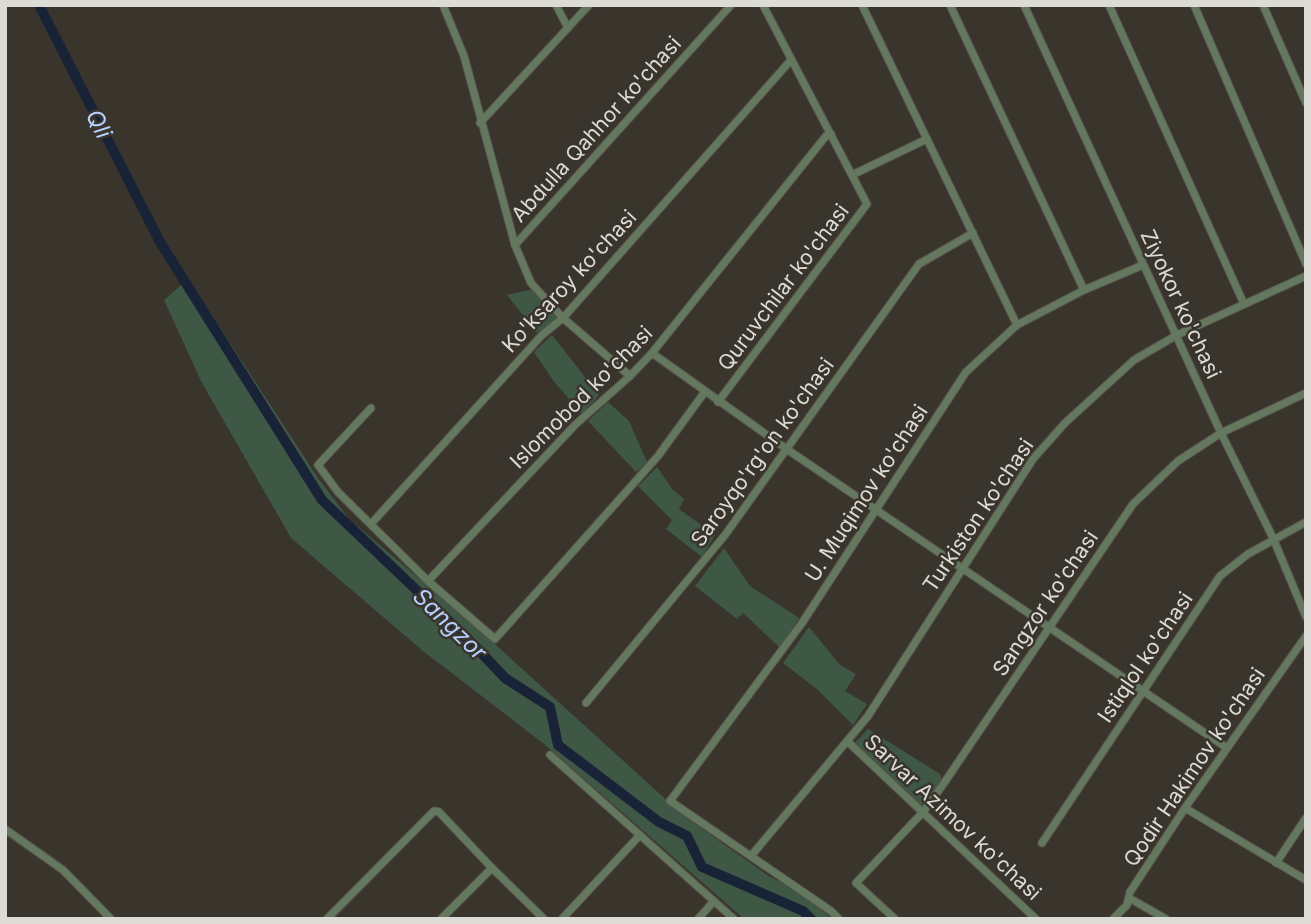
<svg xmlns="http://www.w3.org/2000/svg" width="1311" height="924" font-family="Inter,sans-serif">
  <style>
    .green { fill: #3f5745 }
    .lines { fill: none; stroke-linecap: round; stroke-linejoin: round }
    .river { stroke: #182338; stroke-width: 10 }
    .street-casing { stroke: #57534b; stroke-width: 9 }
    .street { stroke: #63785e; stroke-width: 7 }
    .labels { text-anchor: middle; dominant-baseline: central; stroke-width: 5; stroke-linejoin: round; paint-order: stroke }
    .street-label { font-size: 21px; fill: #dddbd6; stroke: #39352d }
    .water-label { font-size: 23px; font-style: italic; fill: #b6cfff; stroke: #39352d }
  </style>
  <rect width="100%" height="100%" fill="#39352d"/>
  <g class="green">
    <path d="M 188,279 L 318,478 L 349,519 L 474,625 L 683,815 L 767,875 L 794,889 L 833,919 L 744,919 L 544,744 L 423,651 L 291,538 L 201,381 L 164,300 Z"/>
    <path d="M 534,289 L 559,317 L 537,333 L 507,295 Z"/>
    <path d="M 552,335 L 599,395 L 582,414 L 555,383 L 534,352 Z"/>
    <path d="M 608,402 L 629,421 L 647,462 L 636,472 L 588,421 Z"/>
    <path d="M 657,467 L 672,489 L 684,499 L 679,509 L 715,535 L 702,557 L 666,529 L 672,520 L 638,486 Z"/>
    <path d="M 724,548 L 750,586 L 799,618 L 780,648 L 743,613 L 737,619 L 695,586 Z"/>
    <path d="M 809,627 L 840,665 L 856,674 L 845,691 L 867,704 L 853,725 L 818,690 L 783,663 Z"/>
    <path d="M 868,729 L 940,774 L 942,780 L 921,806 L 854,744 Z"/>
  </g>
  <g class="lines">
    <path class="river" d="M 39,5 L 160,242 L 322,500 L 471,642 L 505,678 L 550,707 L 558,745 L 659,822 L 687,836 L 702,867 L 803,911 L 811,919"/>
    <defs>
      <g id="street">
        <path d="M 443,5 L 464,56 L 515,245 L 531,283 L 563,318 L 630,376"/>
        <path d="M 556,5 L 568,28"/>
        <path d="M 862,5 L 1017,325"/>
        <path d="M 950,5 L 1084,290"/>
        <path d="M 1024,5 L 1221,433 L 1273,538 L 1306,617"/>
        <path d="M 1109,5 L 1244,304"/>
        <path d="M 1194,5 L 1306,264"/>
        <path d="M 1263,5 L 1306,103"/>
        <path d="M 480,123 L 589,5"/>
        <path d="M 852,175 L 927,139"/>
        <path d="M 515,245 L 731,5"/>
        <path d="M 652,353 L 788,450 L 1227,748"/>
        <path d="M 718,402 L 867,204 L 763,5"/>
        <path d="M 371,408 L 318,465 L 338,492 L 428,581 L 495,639 L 658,456 L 704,393"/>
        <path d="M 371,524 L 542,335 L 563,318 L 791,60"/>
        <path d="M 428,581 L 575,425 L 630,376 L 652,353 L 826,136 L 831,134"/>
        <path d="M 586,703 L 725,535 L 919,264 L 973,233"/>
        <path d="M 847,741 L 1036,919"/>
        <path d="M 550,755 L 734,919"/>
        <path d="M 1185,808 L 1306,880"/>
        <path d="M 5,829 L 63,870 L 111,919"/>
        <path d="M 1042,843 L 1220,576 L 1248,554 L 1306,522"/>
        <path d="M 751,856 L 868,716 L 1033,459 L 1065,423 L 1134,360 L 1177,335 L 1306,276"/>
        <path d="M 1276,863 L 1306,818"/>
        <path d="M 1129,898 L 1166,919"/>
        <path d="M 327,919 L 434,811 L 439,812 L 492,868 L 544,919"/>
        <path d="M 441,919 L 492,868"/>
        <path d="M 562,919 L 640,835"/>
        <path d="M 698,919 L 714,901"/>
        <path d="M 839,919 L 831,911 L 670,801 L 802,623 L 966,372 L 1017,325 L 1084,290 L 1143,265"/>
        <path d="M 895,919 L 856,883 L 923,812 L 942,786 L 1133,504 L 1178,461 L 1221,433 L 1306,393"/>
        <path d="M 1113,919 L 1127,905 L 1130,892 L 1185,808 L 1306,636"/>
      </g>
    </defs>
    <use href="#street" class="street-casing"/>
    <use href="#street" class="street"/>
  </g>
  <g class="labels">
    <g class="street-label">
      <text transform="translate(596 129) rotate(-48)">Abdulla Qahhor ko'chasi</text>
      <text transform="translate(569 281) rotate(-47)">Ko'ksaroy ko'chasi</text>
      <text transform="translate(783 287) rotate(-53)">Quruvchilar ko'chasi</text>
      <text transform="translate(1181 304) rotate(65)">Ziyokor ko'chasi</text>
      <text transform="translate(581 397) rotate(-45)">Islomobod ko'chasi</text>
      <text transform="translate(762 452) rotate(-54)">Saroyqo'rg'on ko'chasi</text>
      <text transform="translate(866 493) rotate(-57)">U. Muqimov ko'chasi</text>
      <text transform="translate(978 515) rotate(-56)">Turkiston ko'chasi</text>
      <text transform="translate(1045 603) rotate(-56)">Sangzor ko'chasi</text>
      <text transform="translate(1145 657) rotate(-56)">Istiqlol ko'chasi</text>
      <text transform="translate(1194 767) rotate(-56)">Qodir Hakimov ko'chasi</text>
      <text transform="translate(953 817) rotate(43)">Sarvar Azimov ko'chasi</text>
    </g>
    <g class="water-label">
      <text transform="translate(99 124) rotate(63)">Qli</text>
      <text transform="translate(450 624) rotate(44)">Sangzor</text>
    </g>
  </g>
  <rect width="1311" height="924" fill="none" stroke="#dddbd6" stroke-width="14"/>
</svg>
